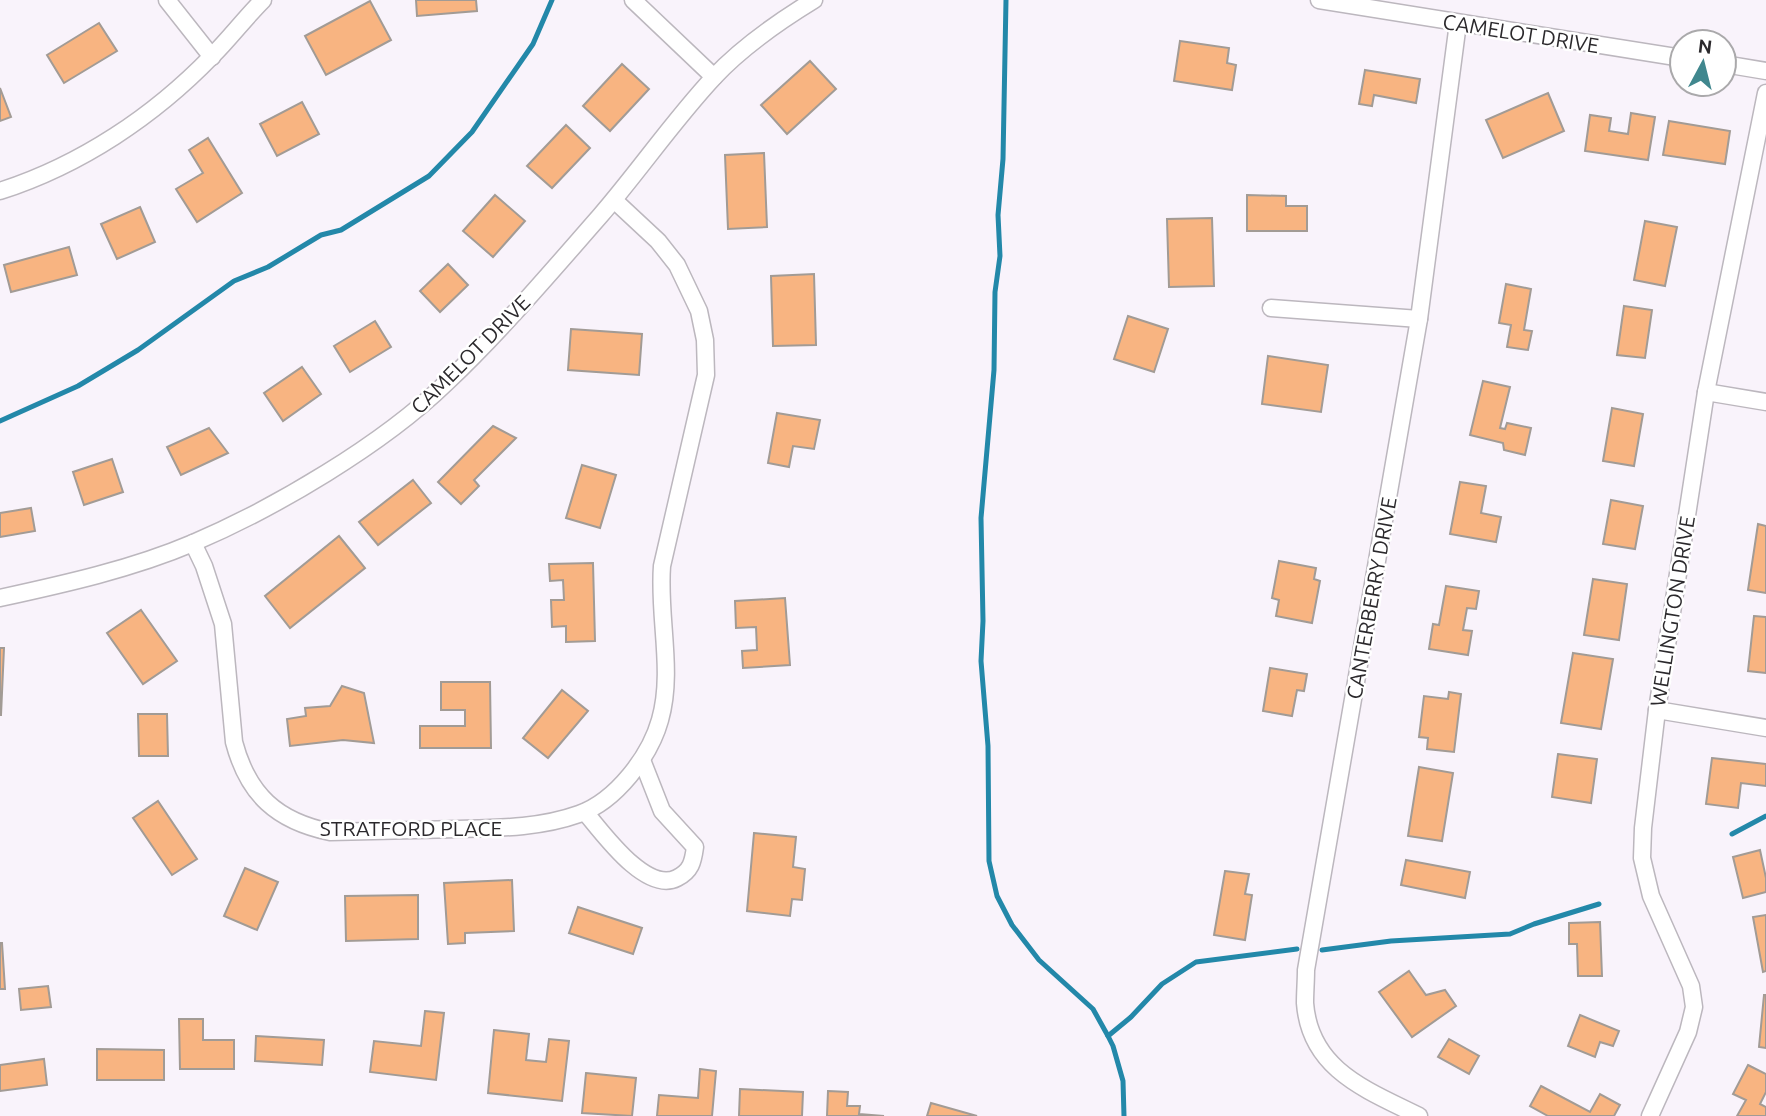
<svg xmlns="http://www.w3.org/2000/svg" width="1766" height="1116" font-family="Ubuntu,sans-serif">
  <style>
    .lines { fill: none; stroke-linecap: round; stroke-linejoin: round }
    .stream { stroke: #2388a9; stroke-width: 5 }
    .building { fill: #f8b481; stroke: #a29b95; stroke-width: 2 }
    .street-casing { stroke: #bcb7be; stroke-width: 19 }
    .street { stroke: #fff; stroke-width: 16 }
    .labels { text-anchor: middle; dominant-baseline: central; stroke-width: 5; stroke-linejoin: round; paint-order: stroke }
    .street-label { font-size: 21px; fill: #2b292c; stroke: #fff }
  </style>
  <rect width="100%" height="100%" fill="#f9f3fb"/>
  <g class="lines">
    <g class="stream">
      <path d="M 1006,0 L 1003,159 L 998,215 L 1000,256 L 995,292 L 994,370 L 981,518 L 983,621 L 981,661 L 988,746 L 989,861 L 997,896 L 1012,925 L 1039,960 L 1093,1009 L 1108,1036 L 1113,1046 L 1123,1081 L 1124,1116"/>
      <path d="M 0,421 L 78,386 L 138,350 L 234,281 L 268,267 L 321,235 L 341,230 L 429,176 L 472,132 L 533,44 L 552,0"/>
      <path d="M 1732,834 L 1766,816"/>
      <path d="M 1322,950 L 1391,941 L 1510,934 L 1534,924 L 1599,904"/>
      <path d="M 1108,1036 L 1131,1017 L 1162,984 L 1196,962 L 1297,949"/>
    </g>
  </g>
  <g class="building">
    <path d="M 416,0 L 476,0 L 477,11 L 417,16 Z"/>
    <path d="M 370,1 L 391,40 L 326,75 L 305,36 Z"/>
    <path d="M 99,23 L 117,51 L 64,83 L 47,55 Z"/>
    <path d="M 1180,41 L 1229,48 L 1227,63 L 1236,65 L 1232,90 L 1174,81 Z"/>
    <path d="M 810,61 L 836,89 L 787,134 L 761,105 Z"/>
    <path d="M 622,64 L 649,89 L 610,131 L 583,106 Z"/>
    <path d="M 1365,70 L 1420,79 L 1416,103 L 1374,95 L 1372,106 L 1359,104 Z"/>
    <path d="M 0,88 L 11,117 L 0,121 Z"/>
    <path d="M 1548,93 L 1564,131 L 1503,158 L 1486,120 Z"/>
    <path d="M 302,102 L 319,134 L 277,156 L 260,124 Z"/>
    <path d="M 1631,113 L 1655,117 L 1648,160 L 1585,151 L 1590,115 L 1611,118 L 1609,131 L 1628,134 Z"/>
    <path d="M 1669,121 L 1730,131 L 1725,164 L 1663,155 Z"/>
    <path d="M 566,125 L 590,148 L 552,188 L 527,166 Z"/>
    <path d="M 208,138 L 242,193 L 197,222 L 176,189 L 203,173 L 189,150 Z"/>
    <path d="M 764,153 L 767,227 L 728,229 L 725,155 Z"/>
    <path d="M 495,195 L 525,221 L 493,257 L 463,231 Z"/>
    <path d="M 1247,195 L 1286,196 L 1286,206 L 1307,206 L 1307,231 L 1247,231 Z"/>
    <path d="M 140,207 L 155,242 L 117,259 L 101,224 Z"/>
    <path d="M 1212,218 L 1214,286 L 1169,287 L 1167,219 Z"/>
    <path d="M 1645,221 L 1677,227 L 1665,286 L 1634,280 Z"/>
    <path d="M 69,247 L 77,275 L 11,292 L 4,265 Z"/>
    <path d="M 448,264 L 468,285 L 440,312 L 420,291 Z"/>
    <path d="M 814,274 L 816,345 L 773,346 L 771,276 Z"/>
    <path d="M 1506,284 L 1531,289 L 1524,330 L 1532,331 L 1528,350 L 1507,347 L 1511,325 L 1499,323 Z"/>
    <path d="M 1624,306 L 1652,310 L 1645,358 L 1617,355 Z"/>
    <path d="M 1128,316 L 1168,329 L 1154,372 L 1114,359 Z"/>
    <path d="M 375,321 L 391,347 L 350,372 L 334,346 Z"/>
    <path d="M 571,329 L 642,334 L 639,375 L 568,370 Z"/>
    <path d="M 1268,356 L 1328,365 L 1321,412 L 1262,404 Z"/>
    <path d="M 302,367 L 321,394 L 283,421 L 264,393 Z"/>
    <path d="M 1483,381 L 1510,387 L 1500,428 L 1505,429 L 1507,423 L 1531,428 L 1525,455 L 1504,450 L 1503,443 L 1470,435 Z"/>
    <path d="M 1612,408 L 1643,414 L 1634,466 L 1603,461 Z"/>
    <path d="M 777,413 L 820,420 L 814,449 L 793,446 L 789,467 L 768,463 Z"/>
    <path d="M 493,426 L 516,438 L 474,480 L 479,486 L 461,504 L 438,482 Z"/>
    <path d="M 209,428 L 228,453 L 181,475 L 167,447 Z"/>
    <path d="M 112,459 L 123,492 L 84,505 L 73,472 Z"/>
    <path d="M 582,465 L 616,475 L 600,528 L 566,518 Z"/>
    <path d="M 413,480 L 431,503 L 378,545 L 359,522 Z"/>
    <path d="M 1460,482 L 1486,486 L 1481,513 L 1501,517 L 1496,542 L 1450,534 Z"/>
    <path d="M 1611,500 L 1643,506 L 1635,549 L 1603,544 Z"/>
    <path d="M 31,508 L 35,531 L 0,537 L 0,513 Z"/>
    <path d="M 1758,524 L 1766,526 L 1766,593 L 1748,590 Z"/>
    <path d="M 339,536 L 365,568 L 290,628 L 265,596 Z"/>
    <path d="M 1279,561 L 1316,568 L 1314,579 L 1320,581 L 1312,623 L 1276,616 L 1279,600 L 1272,598 Z"/>
    <path d="M 593,563 L 595,641 L 566,642 L 566,626 L 552,627 L 551,600 L 564,600 L 563,580 L 550,581 L 549,564 Z"/>
    <path d="M 1593,579 L 1627,584 L 1619,640 L 1584,635 Z"/>
    <path d="M 1446,586 L 1479,591 L 1476,609 L 1467,608 L 1463,630 L 1472,631 L 1468,655 L 1429,649 L 1433,624 L 1439,625 Z"/>
    <path d="M 785,598 L 790,665 L 743,668 L 742,651 L 757,650 L 756,627 L 736,628 L 735,601 Z"/>
    <path d="M 141,610 L 177,661 L 143,684 L 107,633 Z"/>
    <path d="M 1754,616 L 1766,617 L 1766,673 L 1748,671 Z"/>
    <path d="M 0,648 L 4,648 L 1,715 L 0,715 Z"/>
    <path d="M 1573,653 L 1613,659 L 1601,729 L 1561,723 Z"/>
    <path d="M 1270,668 L 1307,674 L 1304,691 L 1297,690 L 1292,716 L 1263,711 Z"/>
    <path d="M 441,682 L 490,682 L 491,748 L 420,748 L 420,726 L 465,726 L 465,710 L 441,710 Z"/>
    <path d="M 342,686 L 364,693 L 374,743 L 343,740 L 290,746 L 287,719 L 306,716 L 305,708 L 330,706 Z"/>
    <path d="M 562,690 L 588,711 L 548,758 L 523,738 Z"/>
    <path d="M 1449,692 L 1461,694 L 1454,752 L 1427,749 L 1428,738 L 1419,737 L 1424,696 L 1448,699 Z"/>
    <path d="M 138,714 L 167,714 L 168,756 L 139,756 Z"/>
    <path d="M 1558,754 L 1597,759 L 1591,803 L 1552,797 Z"/>
    <path d="M 1712,758 L 1766,764 L 1766,786 L 1741,783 L 1738,808 L 1706,804 Z"/>
    <path d="M 1419,767 L 1453,773 L 1442,841 L 1408,836 Z"/>
    <path d="M 158,801 L 197,859 L 172,875 L 133,818 Z"/>
    <path d="M 754,833 L 796,837 L 793,867 L 805,869 L 802,900 L 792,899 L 790,916 L 747,911 Z"/>
    <path d="M 1760,850 L 1766,878 L 1766,892 L 1743,898 L 1733,857 Z"/>
    <path d="M 1406,860 L 1470,872 L 1465,898 L 1401,885 Z"/>
    <path d="M 245,868 L 278,882 L 257,930 L 224,916 Z"/>
    <path d="M 1225,871 L 1249,874 L 1245,894 L 1252,895 L 1245,940 L 1214,935 Z"/>
    <path d="M 512,880 L 514,931 L 465,933 L 465,943 L 448,944 L 444,883 Z"/>
    <path d="M 418,895 L 418,939 L 346,941 L 345,896 Z"/>
    <path d="M 578,907 L 642,928 L 633,954 L 569,933 Z"/>
    <path d="M 1766,915 L 1766,971 L 1763,972 L 1753,917 Z"/>
    <path d="M 1600,922 L 1602,976 L 1578,976 L 1577,944 L 1569,944 L 1569,923 Z"/>
    <path d="M 0,943 L 2,943 L 5,989 L 0,989 Z"/>
    <path d="M 1409,971 L 1426,995 L 1445,990 L 1456,1006 L 1412,1037 L 1379,992 Z"/>
    <path d="M 48,986 L 51,1007 L 21,1010 L 19,989 Z"/>
    <path d="M 1764,995 L 1766,995 L 1766,1048 L 1759,1047 Z"/>
    <path d="M 425,1011 L 444,1013 L 436,1080 L 370,1072 L 374,1041 L 421,1046 Z"/>
    <path d="M 1580,1015 L 1619,1031 L 1613,1046 L 1600,1042 L 1595,1057 L 1568,1046 Z"/>
    <path d="M 179,1019 L 203,1019 L 203,1040 L 234,1040 L 234,1069 L 180,1069 Z"/>
    <path d="M 494,1030 L 529,1034 L 526,1060 L 546,1062 L 549,1039 L 569,1041 L 562,1101 L 488,1093 Z"/>
    <path d="M 256,1036 L 324,1040 L 322,1065 L 255,1061 Z"/>
    <path d="M 1449,1039 L 1479,1056 L 1469,1074 L 1438,1057 Z"/>
    <path d="M 97,1049 L 164,1050 L 164,1080 L 97,1080 Z"/>
    <path d="M 44,1059 L 47,1085 L 0,1091 L 0,1065 Z"/>
    <path d="M 1748,1065 L 1766,1074 L 1766,1092 L 1760,1104 L 1766,1107 L 1766,1116 L 1737,1116 L 1746,1100 L 1733,1094 Z"/>
    <path d="M 700,1069 L 716,1071 L 712,1116 L 657,1116 L 659,1095 L 698,1098 Z"/>
    <path d="M 586,1073 L 636,1078 L 632,1116 L 582,1113 Z"/>
    <path d="M 1541,1086 L 1590,1112 L 1600,1094 L 1620,1105 L 1614,1116 L 1548,1116 L 1530,1106 Z"/>
    <path d="M 740,1089 L 803,1092 L 802,1116 L 739,1116 Z"/>
    <path d="M 828,1091 L 848,1092 L 847,1106 L 860,1106 L 859,1114 L 884,1116 L 827,1116 Z"/>
    <path d="M 931,1103 L 977,1116 L 927,1116 Z"/>
  </g>
  <g class="lines">
    <defs>
      <g id="street">
        <path d="M 167,0 L 212,57"/>
        <path d="M 633,0 L 714,77"/>
        <path d="M 1319,0 L 1682,58"/>
        <path d="M 1724,64 L 1766,71"/>
        <path d="M 0,191 C 81,165 154,116 212,56 C 230,38 245,18 263,0"/>
        <path d="M 1271,308 L 1419,319"/>
        <path d="M 1706,392 L 1766,402"/>
        <path d="M 193,543 L 204,566 L 223,624 L 234,742 C 248,795 277,821 330,832 C 373,831 415,830 458,829 C 498,828 540,828 579,814 C 616,801 650,756 660,720 C 674,671 658,617 662,566 L 706,375 L 705,340 L 699,311 L 677,265 L 658,241 L 614,200"/>
        <path d="M 0,598 C 64,584 132,569 193,543 C 275,508 382,445 446,383 C 501,331 550,273 600,216 C 639,171 673,121 714,77 C 743,46 778,22 814,0"/>
        <path d="M 1657,710 L 1766,728"/>
        <path d="M 585,812 C 602,832 646,894 677,878 C 691,871 693,862 695,847 L 662,811 L 642,760"/>
        <path d="M 1419,1116 C 1367,1090 1310,1070 1305,1003 C 1305,992 1306,981 1306,970 L 1419,319 L 1458,23"/>
        <path d="M 1650,1116 L 1688,1032 L 1694,1007 L 1691,986 L 1651,896 L 1642,858 L 1643,828 L 1657,710 L 1706,392 L 1766,93"/>
      </g>
    </defs>
    <use href="#street" class="street-casing"/>
    <use href="#street" class="street"/>
  </g>
  <g class="labels">
    <g class="street-label">
      <text transform="translate(1521 33) rotate(9)">CAMELOT DRIVE</text>
      <text transform="translate(470 354) rotate(-45)">CAMELOT DRIVE</text>
      <text transform="translate(1371 598) rotate(-80)">CANTERBERRY DRIVE</text>
      <text transform="translate(1672 611) rotate(-81)">WELLINGTON DRIVE</text>
      <text x="411" y="828">STRATFORD PLACE</text>
    </g>
  </g>
  <g transform="translate(1703 63) rotate(7)"><circle r="33" fill="#ffffff" stroke="#aaa9ab" stroke-width="2"/>
  <path d="M0-5L12 26L0 18L-12 26Z" fill="#40878e"/>
  <text y="-10" font-size="19" font-weight="bold" text-anchor="middle" fill="#2b292c">N</text>
  </g>
</svg>
